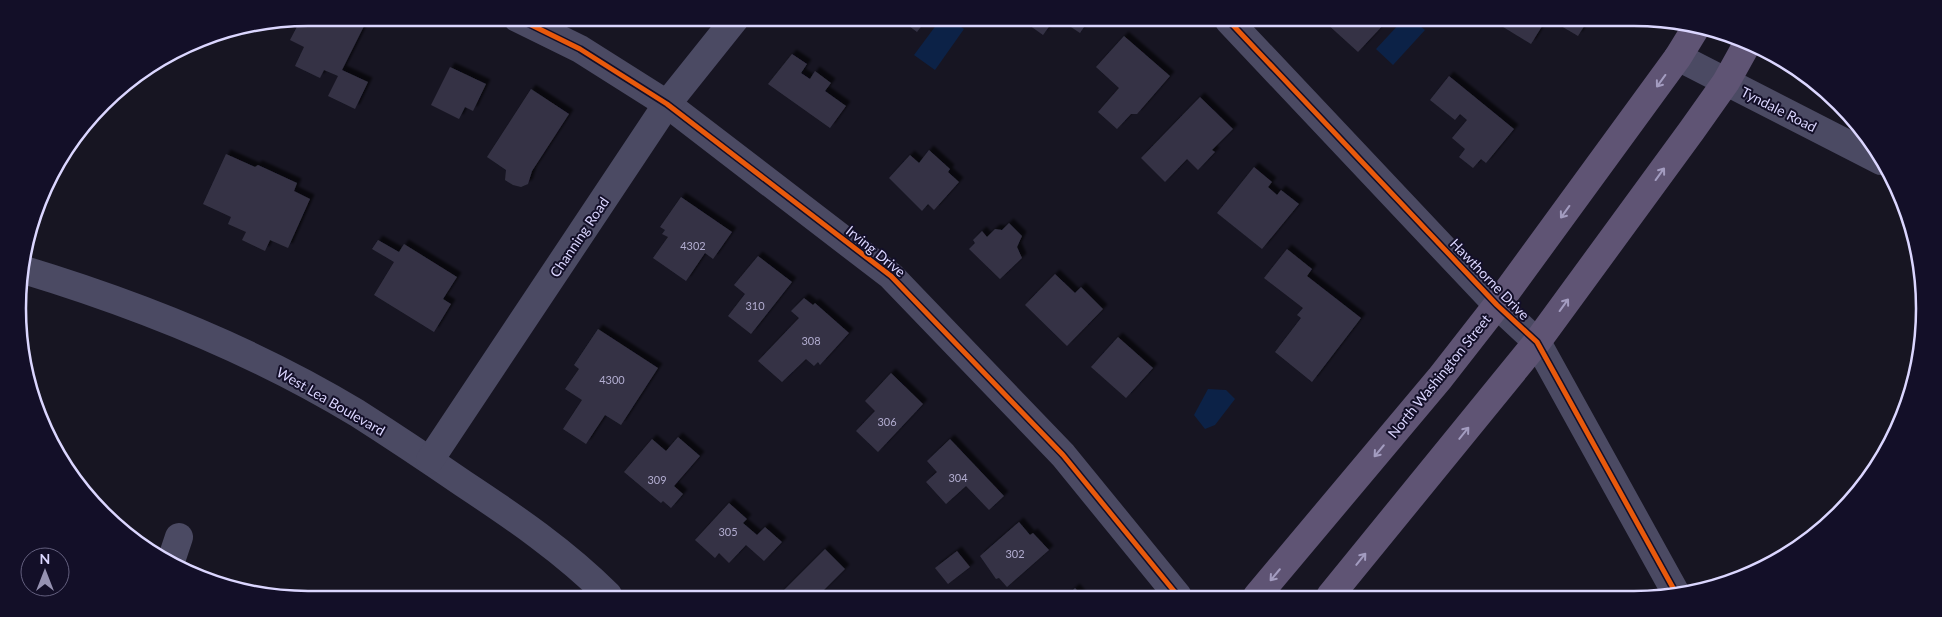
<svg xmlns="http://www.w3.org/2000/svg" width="1942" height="617" font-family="Lato,sans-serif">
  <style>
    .water { fill: #0c2247 }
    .building { fill: #353345; filter: url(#shadow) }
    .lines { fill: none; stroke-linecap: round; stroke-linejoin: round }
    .minor { stroke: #4b4a63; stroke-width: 28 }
    .major { stroke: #5f5474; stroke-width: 28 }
    .cycleway-casing { stroke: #130f28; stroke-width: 8 }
    .cycleway { stroke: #e8590c; stroke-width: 5 }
    .oneway { stroke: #a39cc0 }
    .labels { text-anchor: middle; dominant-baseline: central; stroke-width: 4; stroke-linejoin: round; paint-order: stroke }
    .number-label { font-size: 11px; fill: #b2add0 }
    .street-label { font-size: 14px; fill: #dbd6ff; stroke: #130f28 }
    .rim { fill: none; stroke: #dbd6ff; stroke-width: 2.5 }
  </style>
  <defs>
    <filter id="shadow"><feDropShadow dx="4.5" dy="-4.5" stdDeviation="1" flood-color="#0009"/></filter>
  </defs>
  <rect width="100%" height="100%" fill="#171522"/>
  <g class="water">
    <path d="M 940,20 L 951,20 L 964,29 L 935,70 L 914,55 Z"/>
    <path d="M 1401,22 L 1415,22 L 1425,30 L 1393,65 L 1376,49 Z"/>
    <path d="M 1208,389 L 1226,390 L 1235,399 L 1215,425 L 1205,429 L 1194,415 Z"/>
  </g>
  <g class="building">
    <path d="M 308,18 L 358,18 L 366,22 L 342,70 L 368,82 L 355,109 L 328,96 L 338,76 L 324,70 L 320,78 L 295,66 L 304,47 L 290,40 L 301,19 Z"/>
    <path d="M 901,20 L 926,20 L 917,32 Z"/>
    <path d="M 1022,20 L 1053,21 L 1043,35 Z"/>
    <path d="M 1062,21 L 1088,21 L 1080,33 Z"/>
    <path d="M 1325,22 L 1386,22 L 1358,52 Z"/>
    <path d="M 1495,22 L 1544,23 L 1531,44 Z"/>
    <path d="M 1556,23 L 1586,23 L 1578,36 Z"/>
    <path d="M 1124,36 L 1170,76 L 1137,114 L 1131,114 L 1117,129 L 1098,112 L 1119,88 L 1096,67 Z"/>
    <path d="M 792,54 L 807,64 L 801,73 L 810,79 L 815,71 L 831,83 L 825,91 L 846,106 L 830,128 L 768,84 Z"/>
    <path d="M 450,67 L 486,84 L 473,111 L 465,107 L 459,119 L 431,105 Z"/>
    <path d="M 1449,76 L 1514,129 L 1486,163 L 1481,159 L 1473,168 L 1459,157 L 1465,149 L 1452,138 L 1467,120 L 1460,114 L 1455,120 L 1430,100 Z"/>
    <path d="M 531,89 L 569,114 L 532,171 L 528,184 L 521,187 L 513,185 L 505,180 L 506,170 L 487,157 Z"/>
    <path d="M 1200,97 L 1233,129 L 1212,150 L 1215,152 L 1198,170 L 1187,159 L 1165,182 L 1141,158 Z"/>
    <path d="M 929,150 L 950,169 L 948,172 L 959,182 L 934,210 L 928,204 L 922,211 L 889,178 L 910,155 L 919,163 Z"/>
    <path d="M 226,154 L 255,167 L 258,165 L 297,183 L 294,191 L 310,199 L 288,248 L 270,240 L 265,251 L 242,240 L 246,232 L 228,224 L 231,217 L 203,204 Z"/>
    <path d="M 1254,167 L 1272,182 L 1268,187 L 1277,195 L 1281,190 L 1299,204 L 1262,249 L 1217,213 Z"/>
    <path d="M 681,197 L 732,232 L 713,259 L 705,253 L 686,281 L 653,258 L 668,237 L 662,234 L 665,230 L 660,227 Z"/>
    <path d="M 1009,223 L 1022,236 L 1017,247 L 1022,258 L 1000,279 L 969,249 L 975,243 L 973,240 L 982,231 L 987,237 L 995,229 L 1002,230 Z"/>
    <path d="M 378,240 L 399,252 L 404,244 L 457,277 L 443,299 L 451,304 L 434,332 L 374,295 L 394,262 L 372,249 Z"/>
    <path d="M 1287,249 L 1312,269 L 1307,276 L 1361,318 L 1312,382 L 1275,352 L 1301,318 L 1297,315 L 1303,308 L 1264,278 Z"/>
    <path d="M 758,256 L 792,282 L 751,334 L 728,316 L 745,294 L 734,285 Z"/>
    <path d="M 1055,274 L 1075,293 L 1081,287 L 1103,309 L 1067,346 L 1025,305 Z"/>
    <path d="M 804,298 L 813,305 L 815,303 L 849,333 L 820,365 L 818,362 L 814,366 L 806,359 L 782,382 L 758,361 L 799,318 L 791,311 Z"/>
    <path d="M 598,329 L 658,368 L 621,425 L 605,415 L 586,444 L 563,429 L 582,400 L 565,389 L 579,369 L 574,365 Z"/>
    <path d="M 1118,337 L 1153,368 L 1126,398 L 1091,367 Z"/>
    <path d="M 891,373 L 923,404 L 878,452 L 856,431 L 875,411 L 865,401 Z"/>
    <path d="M 678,437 L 700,456 L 674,486 L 683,494 L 671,508 L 663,501 L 661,503 L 624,472 L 652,439 L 666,451 Z"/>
    <path d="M 950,439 L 1004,496 L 989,510 L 966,486 L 946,504 L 926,482 L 937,472 L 927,461 Z"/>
    <path d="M 729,503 L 747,519 L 743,523 L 757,535 L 765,527 L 782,542 L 764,561 L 746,545 L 729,563 L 719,553 L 715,558 L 695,540 Z"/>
    <path d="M 1019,522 L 1030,535 L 1033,533 L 1049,550 L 1007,587 L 999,578 L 996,579 L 980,556 Z"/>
    <path d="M 825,549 L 845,569 L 819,595 L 779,595 Z"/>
    <path d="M 957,551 L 970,567 L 948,584 L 935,568 Z"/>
    <path d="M 1075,588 L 1082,596 L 1067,596 Z"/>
  </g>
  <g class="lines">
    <g class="minor">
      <path d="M 517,18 L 580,49 L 667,104 L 891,276 L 1063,455 L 1178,596"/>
      <path d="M 1229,21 L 1497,305 L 1537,342 L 1677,595"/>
      <path d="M 1678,57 L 1881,161"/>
      <path d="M 21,269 C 137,304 253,350 357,413 C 393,436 429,460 464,484 C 514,517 565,552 608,595"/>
      <path d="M 430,460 L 667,104 L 735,19"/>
      <path d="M 171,561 L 179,537"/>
    </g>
    <g class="major">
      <path d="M 1257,596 L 1440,378 L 1497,305 L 1678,57 L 1697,26"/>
      <path d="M 1330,596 L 1537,342 L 1692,130 L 1726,82 L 1746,46"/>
    </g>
    <defs>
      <g id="cycleway">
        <path d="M 517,18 L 580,49 L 667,104 L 891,276 L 1063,455 L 1178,596"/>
        <path d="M 1229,21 L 1497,305 L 1537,342 L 1677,595"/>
      </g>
    </defs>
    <use href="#cycleway" class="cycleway-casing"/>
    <use href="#cycleway" class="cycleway"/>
  </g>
  <defs><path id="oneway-shaft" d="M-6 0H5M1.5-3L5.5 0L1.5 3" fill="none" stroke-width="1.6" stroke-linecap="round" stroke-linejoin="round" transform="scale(1.25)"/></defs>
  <g class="oneway">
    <use href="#oneway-shaft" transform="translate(1661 81) rotate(126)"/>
    <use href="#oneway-shaft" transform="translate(1660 174) rotate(-54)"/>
    <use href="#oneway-shaft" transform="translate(1565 212) rotate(126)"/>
    <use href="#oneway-shaft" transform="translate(1564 305) rotate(-54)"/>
    <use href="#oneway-shaft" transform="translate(1464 433) rotate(-51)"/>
    <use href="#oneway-shaft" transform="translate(1379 451) rotate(130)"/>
    <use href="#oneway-shaft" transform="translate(1361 559) rotate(-51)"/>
    <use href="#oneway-shaft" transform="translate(1275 575) rotate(130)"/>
  </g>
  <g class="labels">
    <g class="number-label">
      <text x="693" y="245">4302</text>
      <text x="755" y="305">310</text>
      <text x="811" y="340">308</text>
      <text x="612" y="379">4300</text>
      <text x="887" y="421">306</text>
      <text x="958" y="477">304</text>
      <text x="657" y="479">309</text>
      <text x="728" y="531">305</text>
      <text x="1015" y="553">302</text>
    </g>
    <g class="street-label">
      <text transform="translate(1779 109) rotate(27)">Tyndale Road</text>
      <text transform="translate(579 237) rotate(-56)">Channing Road</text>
      <text transform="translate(876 251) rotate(39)">Irving Drive</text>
      <text transform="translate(1490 279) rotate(46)">Hawthorne Drive</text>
      <text transform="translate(1439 376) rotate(-51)">North Washington Street</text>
      <text transform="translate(331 401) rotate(30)">West Lea Boulevard</text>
    </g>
  </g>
  <path d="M0 0H1942V617H0ZM308 26H1634A282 282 0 0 1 1916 308V309A282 282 0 0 1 1634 591H308A282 282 0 0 1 26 309V308A282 282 0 0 1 308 26Z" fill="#130f28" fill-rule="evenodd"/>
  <path class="rim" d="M308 26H1634A282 282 0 0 1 1916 308V309A282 282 0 0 1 1634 591H308A282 282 0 0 1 26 309V308A282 282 0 0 1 308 26Z"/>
  <g transform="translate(45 572)"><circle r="24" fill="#130f28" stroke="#635f7e"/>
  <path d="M0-4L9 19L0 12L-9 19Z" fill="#9692b2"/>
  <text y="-8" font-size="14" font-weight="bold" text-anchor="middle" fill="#dbd6ff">N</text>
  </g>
</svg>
